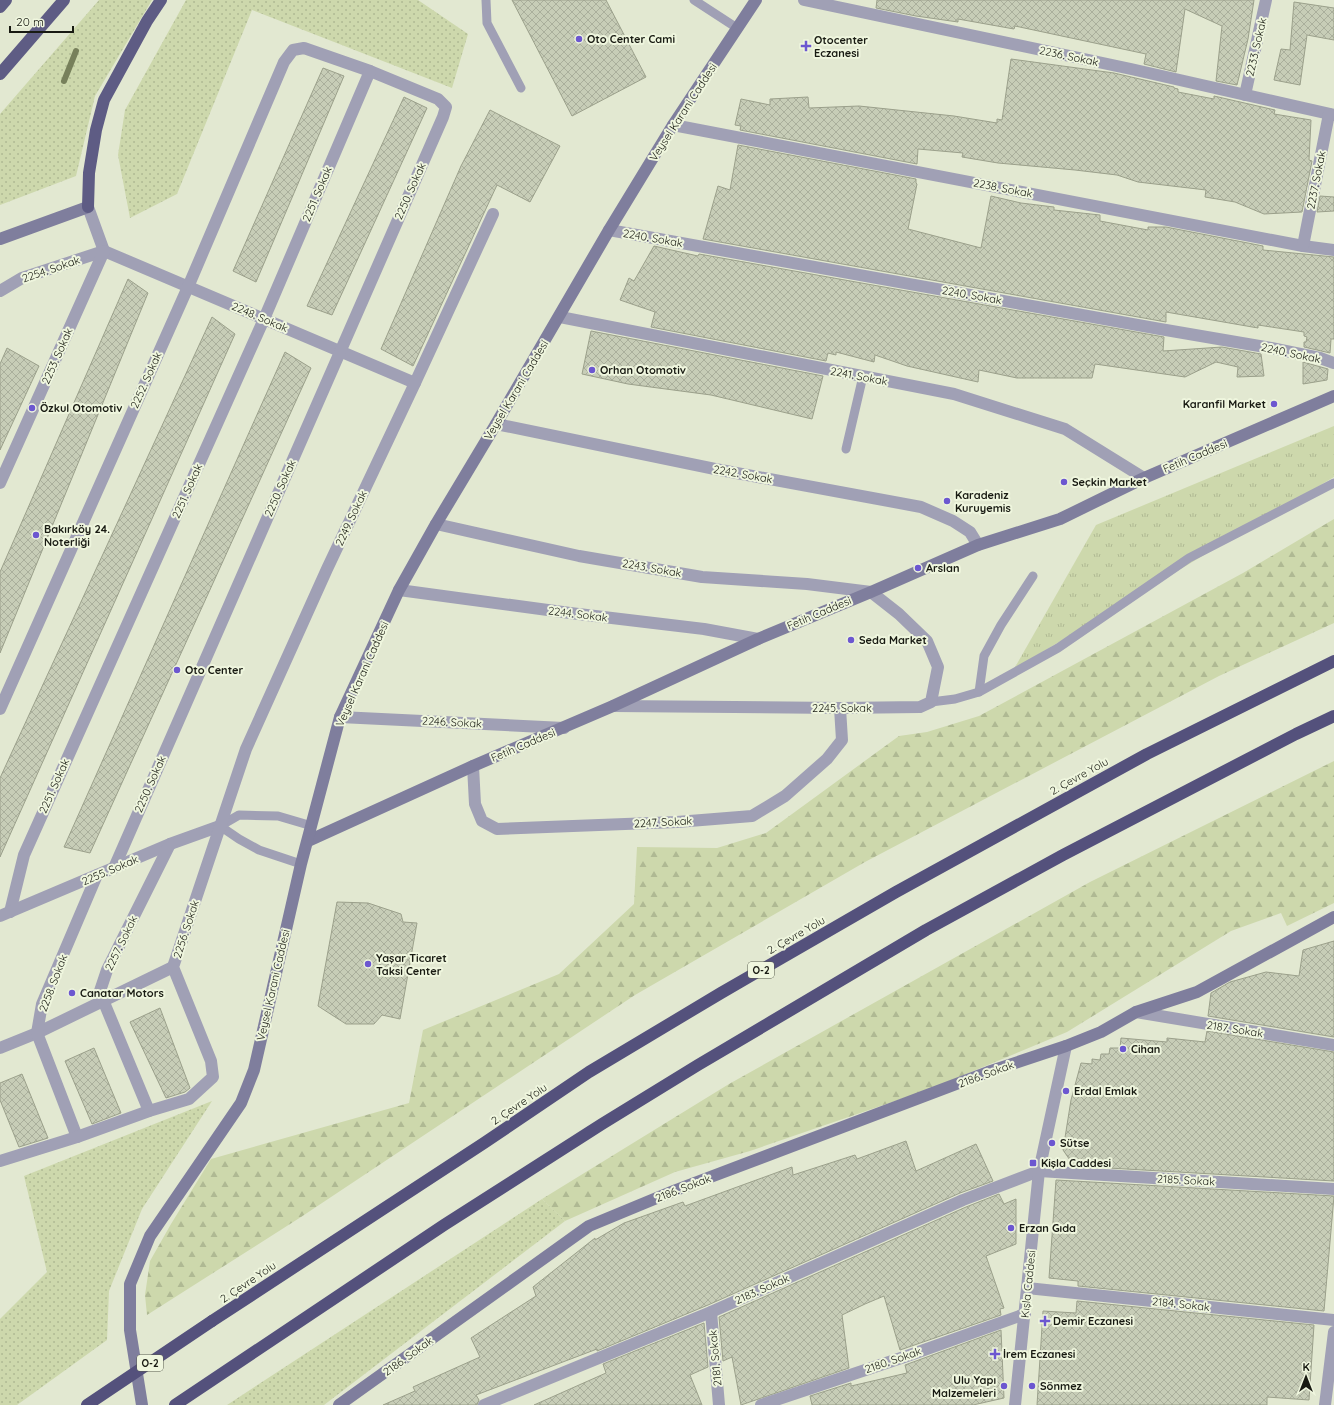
<svg xmlns="http://www.w3.org/2000/svg" width="1334" height="1405" font-family="Quicksand,sans-serif">
  <style>
    .grass { fill: url(#grass-dots) }
    .forest { fill: url(#forest-firs) }
    .park { fill: url(#park-tufts) }
    .lines { fill: none; stroke-linecap: round; stroke-linejoin: round }
    .stream { stroke: #77805b; stroke-width: 6 }
    .building { fill: url(#building-cross-hatch); stroke: #9ba08b }
    .service { stroke: #a0a0b5; stroke-width: 9 }
    .minor { stroke: #a0a0b5; stroke-width: 12 }
    .secondary { stroke: #7f7e9d; stroke-width: 12 }
    .trunk { stroke: #5e5c84; stroke-width: 12 }
    .motorway { stroke: #54517c; stroke-width: 12 }
    .motorway-bridge { stroke: #54517c; stroke-width: 12 }
    .poi-dot { fill: #6c57d0; stroke: #eff6de; stroke-width: 1.5 }
    .labels { text-anchor: middle; dominant-baseline: central; stroke-width: 4; stroke-linejoin: round; paint-order: stroke }
    .shield { fill: #eff6de; stroke: #585c4f; stroke-width: 1 }
    .shield-label { font-size: 10px; font-weight: bold; fill: #181a12 }
    .poi-label { font-size: 11px; font-weight: bold; fill: #181a12; stroke: #eff6de; text-anchor: start }
    .street-label { font-size: 11px; fill: #181a12; stroke: #eff6de }
  </style>
  <defs>
    <pattern id="grass-dots" width="8" height="8" patternUnits="userSpaceOnUse"><rect width="8" height="8" fill="#cdd8ac"/><path d="M2 2h.1M6 6h.1" fill="none" stroke="#afb993" stroke-width="1.8" stroke-linecap="round"/></pattern>
    <pattern id="forest-firs" width="22" height="20" patternUnits="userSpaceOnUse"><rect width="22" height="20" fill="#cdd8ac"/><path d="M5 1l3.5 6h-7zM16 11l3.5 6h-7z" fill="#afb993"/></pattern>
    <pattern id="park-tufts" width="24" height="20" patternUnits="userSpaceOnUse"><rect width="24" height="20" fill="#cdd8ac"/><path d="M3 7l-1-3M5 7V3M7 7l1-3M15 17l-1-3M17 17v-4M19 17l1-3" fill="none" stroke="#afb993"/></pattern>
    <pattern id="building-cross-hatch" width="8" height="8" patternUnits="userSpaceOnUse"><rect width="8" height="8" fill="#c7cdb7"/><path d="M0 0l8 8M0 8l8-8" fill="none" stroke="#aaaf9c"/></pattern>
  </defs>
  <rect width="100%" height="100%" fill="#e2e8d1"/>
  <g class="grass">
    <path d="M 99,0 L 152,0 L 95,96 L 76,176 L 0,205 L 0,114 Z"/>
    <path d="M 186,0 L 418,0 L 468,34 L 452,88 L 252,10 L 177,194 L 130,218 L 118,155 L 125,110 Z"/>
    <path d="M 212,1101 L 142,1209 L 109,1291 L 107,1340 L 17,1405 L 0,1405 L 0,1319 L 47,1272 L 24,1176 Z"/>
    <path d="M 542,1199 L 565,1221 L 324,1405 L 227,1405 Z"/>
  </g>
  <g class="forest">
    <path d="M 1334,519 L 1334,623 L 1219,676 L 865,862 L 635,995 L 301,1217 L 147,1315 L 145,1295 L 150,1261 L 171,1224 L 211,1159 L 409,1103 L 423,1030 L 559,974 L 634,904 L 637,847 L 717,848 L 766,833 L 899,736 L 927,732 L 979,716 L 1243,573 Z"/>
    <path d="M 1334,761 L 1334,903 L 1287,926 L 1281,913 L 1231,931 L 1067,1032 L 930,1089 L 750,1151 L 675,1172 L 565,1221 L 542,1199 L 729,1084 L 1090,882 Z"/>
  </g>
  <path class="park" d="M 1334,426 L 1334,477 L 1014,669 L 1096,525 Z"/>
  <g class="lines">
    <path class="stream" d="M 64,81 L 76,51"/>
  </g>
  <g class="building">
    <path d="M 512,0 L 606,0 L 646,77 L 572,116 Z"/>
    <path d="M 877,0 L 1254,0 L 1248,39 L 1237,85 L 1216,81 L 1222,26 L 1185,9 L 1176,72 L 1144,64 L 1146,54 L 1015,26 L 1014,29 L 958,19 L 958,22 L 916,16 L 876,8 Z"/>
    <path d="M 1294,2 L 1334,8 L 1334,40 L 1307,35 L 1300,85 L 1274,80 L 1281,49 L 1290,50 Z"/>
    <path d="M 1011,59 L 1114,73 L 1174,87 L 1174,88 L 1178,89 L 1178,92 L 1214,99 L 1214,96 L 1275,110 L 1274,114 L 1311,120 L 1309,160 L 1312,161 L 1302,212 L 1264,214 L 1235,202 L 1205,197 L 1206,190 L 1138,182 L 1117,175 L 1075,170 L 998,163 L 962,157 L 963,153 L 918,149 L 917,164 L 740,130 L 741,126 L 735,125 L 741,99 L 770,105 L 770,99 L 808,97 L 809,108 L 859,106 L 954,116 L 997,123 L 997,119 L 1002,120 Z"/>
    <path d="M 323,68 L 344,76 L 256,282 L 233,271 Z"/>
    <path d="M 404,97 L 427,108 L 332,315 L 307,306 Z"/>
    <path d="M 490,110 L 560,146 L 530,202 L 497,185 L 413,366 L 381,349 L 461,166 Z"/>
    <path d="M 738,145 L 916,179 L 916,183 L 917,184 L 908,229 L 981,248 L 991,196 L 1021,203 L 1054,207 L 1054,210 L 1100,215 L 1100,221 L 1148,230 L 1148,227 L 1166,227 L 1258,245 L 1263,246 L 1263,250 L 1334,257 L 1334,339 L 1331,339 L 1330,353 L 1304,347 L 1304,342 L 1306,342 L 1307,337 L 1304,336 L 1304,332 L 1258,325 L 1258,328 L 1166,312 L 1166,322 L 703,239 L 718,186 L 730,190 Z"/>
    <path d="M 1320,196 L 1334,197 L 1334,211 L 1317,212 Z"/>
    <path d="M 654,246 L 698,256 L 699,254 L 1164,337 L 1163,351 L 1222,347 L 1261,354 L 1264,376 L 1237,377 L 1238,367 L 1216,362 L 1185,377 L 1095,364 L 1092,378 L 1017,378 L 979,370 L 978,382 L 907,366 L 875,355 L 874,362 L 836,352 L 836,355 L 828,353 L 826,361 L 651,327 L 655,312 L 620,300 L 629,278 L 634,281 Z"/>
    <path d="M 128,279 L 148,293 L 0,653 L 0,572 Z"/>
    <path d="M 212,317 L 235,334 L 0,857 L 0,778 Z"/>
    <path d="M 591,331 L 823,376 L 812,419 L 711,395 L 628,384 L 582,374 Z"/>
    <path d="M 7,348 L 39,366 L 0,450 L 0,364 Z"/>
    <path d="M 285,352 L 311,368 L 90,853 L 64,847 Z"/>
    <path d="M 1303,362 L 1328,369 L 1327,380 L 1303,384 Z"/>
    <path d="M 337,902 L 368,903 L 401,914 L 403,922 L 417,923 L 400,1019 L 382,1015 L 374,1024 L 346,1024 L 318,1006 Z"/>
    <path d="M 1334,941 L 1334,1037 L 1208,1016 L 1211,993 L 1230,982 L 1266,972 L 1299,976 L 1303,950 Z"/>
    <path d="M 160,1008 L 190,1088 L 185,1092 L 166,1098 L 130,1022 Z"/>
    <path d="M 1207,1031 L 1334,1052 L 1334,1181 L 1074,1166 L 1063,1150 L 1071,1100 L 1081,1063 L 1092,1064 L 1092,1059 L 1100,1060 L 1101,1054 L 1109,1054 L 1110,1048 L 1120,1048 L 1121,1038 L 1167,1042 L 1167,1038 L 1205,1042 Z"/>
    <path d="M 94,1048 L 121,1113 L 92,1124 L 65,1061 Z"/>
    <path d="M 22,1074 L 48,1138 L 19,1147 L 0,1100 L 0,1083 Z"/>
    <path d="M 906,1141 L 916,1171 L 976,1144 L 993,1181 L 960,1193 L 708,1305 L 597,1351 L 597,1349 L 476,1395 L 479,1400 L 477,1405 L 383,1405 L 415,1391 L 413,1387 L 480,1357 L 471,1338 L 536,1296 L 533,1287 L 595,1238 L 595,1240 L 624,1223 L 683,1202 L 685,1206 L 792,1167 L 793,1175 L 855,1155 L 857,1159 Z"/>
    <path d="M 1056,1180 L 1334,1196 L 1324,1311 L 1078,1286 L 1078,1281 L 1049,1278 Z"/>
    <path d="M 999,1194 L 1004,1204 L 1016,1199 L 1016,1244 L 986,1256 L 1004,1308 L 1000,1309 L 1001,1315 L 900,1350 L 884,1296 L 865,1304 L 842,1315 L 849,1368 L 741,1405 L 732,1357 L 723,1361 L 719,1317 L 966,1207 Z"/>
    <path d="M 1077,1301 L 1314,1325 L 1309,1400 L 1267,1397 L 1267,1405 L 1037,1405 L 1043,1311 L 1076,1313 Z"/>
    <path d="M 704,1323 L 708,1367 L 690,1375 L 702,1405 L 534,1405 L 606,1373 L 603,1364 Z"/>
    <path d="M 1001,1330 L 1004,1398 L 973,1405 L 812,1405 L 810,1396 L 851,1383 L 851,1386 L 907,1373 L 905,1365 Z"/>
  </g>
  <g class="lines">
    <g class="service">
      <path d="M 486,0 L 487,23 L 521,88"/>
      <path d="M 694,0 L 737,28"/>
      <path d="M 846,449 L 863,376"/>
      <path d="M 979,692 L 984,656 L 1001,625 L 1033,576"/>
      <path d="M 931,702 L 955,699 L 979,692 L 1058,648 L 1189,558 L 1334,483"/>
      <path d="M 301,864 L 259,850 L 239,839 L 220,826 L 239,815 L 278,816 L 312,826"/>
    </g>
    <g class="minor">
      <path d="M 804,0 L 1131,69 L 1334,115"/>
      <path d="M 1245,95 L 1266,0"/>
      <path d="M 673,125 L 1303,246 L 1334,250"/>
      <path d="M 88,207 L 104,251"/>
      <path d="M 609,230 L 1160,329 L 1271,348 L 1320,358 L 1334,363"/>
      <path d="M 1303,246 L 1329,114"/>
      <path d="M 104,251 L 415,383"/>
      <path d="M 0,291 L 22,278 L 104,251"/>
      <path d="M 560,317 L 954,394 L 1065,429 L 1144,478"/>
      <path d="M 496,424 L 715,469 L 921,507 L 953,521 L 970,532 L 978,545"/>
      <path d="M 0,483 L 104,251"/>
      <path d="M 436,524 L 579,556 L 702,577 L 807,584 L 871,592 L 899,614 L 927,641 L 938,667 L 931,702 L 920,707 L 840,708 L 613,706"/>
      <path d="M 399,590 L 570,613 L 704,629 L 758,639"/>
      <path d="M 0,709 L 188,287 L 284,62 L 293,50 L 304,48 L 370,71 L 438,99 L 446,107 L 443,117 L 114,868"/>
      <path d="M 340,717 L 564,728"/>
      <path d="M 473,766 L 475,804 L 482,821 L 497,829 L 677,822 L 752,816 L 785,796 L 827,759 L 842,740 L 840,708"/>
      <path d="M 10,912 L 24,855 L 264,319 L 370,71"/>
      <path d="M 0,916 L 170,844 L 220,826"/>
      <path d="M 1136,1012 L 1334,1045"/>
      <path d="M 0,1048 L 37,1033 L 173,967"/>
      <path d="M 149,1111 L 103,1000 L 100,991 L 107,970 L 170,844"/>
      <path d="M 77,1137 L 37,1033 L 42,1004 L 97,875"/>
      <path d="M 0,1161 L 77,1137 L 149,1111 L 189,1099 L 213,1077 L 211,1061 L 173,967 L 246,749 L 327,569 L 415,383 L 493,214"/>
      <path d="M 1027,1288 L 1334,1320"/>
      <path d="M 711,1312 L 719,1405"/>
      <path d="M 484,1405 L 711,1312 L 963,1200 L 1039,1171 L 1334,1189"/>
      <path d="M 761,1405 L 910,1355 L 1025,1314"/>
      <path d="M 1015,1405 L 1039,1171 L 1066,1046"/>
      <path d="M 1325,1405 L 1334,1332"/>
    </g>
    <g class="secondary">
      <path d="M 0,239 L 88,207"/>
      <path d="M 308,841 L 473,766 L 613,706 L 758,639 L 871,592 L 978,545 L 1060,519 L 1144,478 L 1334,396"/>
      <path d="M 142,1405 L 130,1330 L 130,1284 L 150,1236 L 241,1103 L 254,1070 L 301,864 L 340,717 L 399,590 L 436,524 L 496,424 L 609,230 L 673,125 L 756,0"/>
      <path d="M 339,1405 L 589,1226 L 676,1190 L 988,1072 L 1066,1046 L 1101,1032 L 1136,1012 L 1197,992 L 1334,917"/>
    </g>
    <g class="trunk">
      <path d="M 0,7 L 6,0"/>
      <path d="M 0,74 L 64,0"/>
      <path d="M 88,207 L 89,173 L 96,130 L 104,100 L 147,21 L 161,0"/>
    </g>
    <g class="motorway">
      <path d="M 212,1321 L 484,1143 L 589,1072 L 721,993 L 896,892 L 1147,754 L 1334,661"/>
      <path d="M 175,1405 L 444,1225 L 602,1124 L 698,1065 L 926,930 L 1063,855 L 1296,734 L 1334,716"/>
    </g>
    <path class="motorway-bridge" d="M 87,1405 L 212,1321"/>
  </g>
  <g class="poi-dot">
    <circle cx="579" cy="39" r="4"/>
    <path d="M804 40h4v4h4v4h-4v4h-4v-4h-4v-4h4z"/>
    <circle cx="592" cy="370" r="4"/>
    <circle cx="1274" cy="404" r="4"/>
    <circle cx="32" cy="408" r="4"/>
    <circle cx="1064" cy="482" r="4"/>
    <circle cx="947" cy="501" r="4"/>
    <circle cx="36" cy="535" r="4"/>
    <circle cx="918" cy="568" r="4"/>
    <circle cx="851" cy="640" r="4"/>
    <circle cx="177" cy="670" r="4"/>
    <circle cx="368" cy="964" r="4"/>
    <circle cx="72" cy="993" r="4"/>
    <circle cx="1123" cy="1049" r="4"/>
    <circle cx="1066" cy="1091" r="4"/>
    <circle cx="1052" cy="1143" r="4"/>
    <rect x="1029" y="1159" width="8" height="8" rx="2"/>
    <circle cx="1011" cy="1228" r="4"/>
    <path d="M1043 1315h4v4h4v4h-4v4h-4v-4h-4v-4h4z"/>
    <path d="M993 1348h4v4h4v4h-4v4h-4v-4h-4v-4h4z"/>
    <circle cx="1004" cy="1386" r="4"/>
    <circle cx="1032" cy="1386" r="4"/>
  </g>
  <g class="labels">
    <g class="shield">
      <rect x="748" y="962" width="26" height="16" rx="3"/>
      <rect x="137" y="1355" width="26" height="16" rx="3"/>
    </g>
    <g class="shield-label">
      <text x="761" y="970">O-2</text>
      <text x="150" y="1363">O-2</text>
    </g>
    <g class="poi-label">
      <text x="587" y="39">Oto Center Cami</text>
      <text x="814" y="40">Otocenter<tspan x="814" dy="13">Eczanesi</tspan></text>
      <text x="600" y="370">Orhan Otomotiv</text>
      <text x="1266" y="404" text-anchor="end">Karanfil Market</text>
      <text x="40" y="408">Özkul Otomotiv</text>
      <text x="1072" y="482">Seçkin Market</text>
      <text x="955" y="495">Karadeniz<tspan x="955" dy="13">Kuruyemis</tspan></text>
      <text x="44" y="529">Bakırköy 24.<tspan x="44" dy="13">Noterliği</tspan></text>
      <text x="926" y="568">Arslan</text>
      <text x="859" y="640">Seda Market</text>
      <text x="185" y="670">Oto Center</text>
      <text x="376" y="958">Yaşar Ticaret<tspan x="376" dy="13">Taksi Center</tspan></text>
      <text x="80" y="993">Canatar Motors</text>
      <text x="1131" y="1049">Cihan</text>
      <text x="1074" y="1091">Erdal Emlak</text>
      <text x="1060" y="1143">Sütse</text>
      <text x="1041" y="1163">Kişla Caddesi</text>
      <text x="1019" y="1228">Erzan Gıda</text>
      <text x="1053" y="1321">Demir Eczanesi</text>
      <text x="1003" y="1354">İrem Eczanesi</text>
      <text x="996" y="1380" text-anchor="end">Ulu Yapı<tspan x="996" dy="13">Malzemeleri</tspan></text>
      <text x="1040" y="1386">Sönmez</text>
    </g>
    <g class="street-label">
      <text transform="translate(1256 47) rotate(-77)">2233. Sokak</text>
      <text transform="translate(1069 56) rotate(12)">2236. Sokak</text>
      <text transform="translate(683 112) rotate(-57)">Veysel Karani Caddesi</text>
      <text transform="translate(1316 180) rotate(-79)">2237. Sokak</text>
      <text transform="translate(1003 188) rotate(11)">2238. Sokak</text>
      <text transform="translate(410 191) rotate(-66)">2250. Sokak</text>
      <text transform="translate(317 194) rotate(-67)">2251. Sokak</text>
      <text transform="translate(653 238) rotate(10)">2240. Sokak</text>
      <text transform="translate(51 269) rotate(-19)">2254. Sokak</text>
      <text transform="translate(972 295) rotate(10)">2240. Sokak</text>
      <text transform="translate(260 317) rotate(23)">2248. Sokak</text>
      <text transform="translate(1291 353) rotate(12)">2240. Sokak</text>
      <text transform="translate(57 356) rotate(-66)">2253. Sokak</text>
      <text transform="translate(859 376) rotate(11)">2241. Sokak</text>
      <text transform="translate(146 380) rotate(-66)">2252. Sokak</text>
      <text transform="translate(516 390) rotate(-59)">Veysel Karani Caddesi</text>
      <text transform="translate(1195 456) rotate(-23)">Fetih Caddesi</text>
      <text transform="translate(743 474) rotate(10)">2242. Sokak</text>
      <text transform="translate(280 488) rotate(-66)">2250. Sokak</text>
      <text transform="translate(187 491) rotate(-66)">2251. Sokak</text>
      <text transform="translate(351 518) rotate(-65)">2249. Sokak</text>
      <text transform="translate(652 568) rotate(10)">2243. Sokak</text>
      <text transform="translate(819 613) rotate(-23)">Fetih Caddesi</text>
      <text transform="translate(578 614) rotate(7)">2244. Sokak</text>
      <text transform="translate(362 674) rotate(-66)">Veysel Karani Caddesi</text>
      <text x="842" y="708">2245. Sokak</text>
      <text transform="translate(452 722) rotate(3)">2246. Sokak</text>
      <text transform="translate(523 745) rotate(-23)">Fetih Caddesi</text>
      <text transform="translate(1079 776) rotate(-29)">2. Çevre Yolu</text>
      <text transform="translate(150 784) rotate(-66)">2250. Sokak</text>
      <text transform="translate(54 786) rotate(-66)">2251. Sokak</text>
      <text transform="translate(663 822) rotate(-3)">2247. Sokak</text>
      <text transform="translate(110 870) rotate(-23)">2255. Sokak</text>
      <text transform="translate(186 929) rotate(-72)">2256. Sokak</text>
      <text transform="translate(796 935) rotate(-30)">2. Çevre Yolu</text>
      <text transform="translate(121 943) rotate(-64)">2257. Sokak</text>
      <text transform="translate(53 983) rotate(-69)">2258. Sokak</text>
      <text transform="translate(273 985) rotate(-77)">Veysel Karani Caddesi</text>
      <text transform="translate(1235 1029) rotate(9)">2187. Sokak</text>
      <text transform="translate(986 1074) rotate(-20)">2186. Sokak</text>
      <text transform="translate(519 1104) rotate(-34)">2. Çevre Yolu</text>
      <text transform="translate(1186 1180) rotate(3)">2185. Sokak</text>
      <text transform="translate(683 1188) rotate(-21)">2186. Sokak</text>
      <text transform="translate(248 1282) rotate(-34)">2. Çevre Yolu</text>
      <text transform="translate(1028 1284) rotate(-84)">Kışla Caddesi</text>
      <text transform="translate(762 1289) rotate(-24)">2183. Sokak</text>
      <text transform="translate(1181 1304) rotate(6)">2184. Sokak</text>
      <text transform="translate(408 1356) rotate(-36)">2186. Sokak</text>
      <text transform="translate(715 1358) rotate(-95)">2181. Sokak</text>
      <text transform="translate(893 1360) rotate(-19)">2180. Sokak</text>
    </g>
  </g>
  <g transform="translate(1306 1377)" stroke="#eff6de" stroke-width="3" paint-order="stroke">
  <path d="M0-3L7 15L0 10L-7 15Z" fill="#181a12"/>
  <text y="-6" font-size="11" font-weight="bold" text-anchor="middle" fill="#181a12">K</text>
  </g>
  <path d="M10 26v6h63v-6" fill="none" stroke="#181a12" stroke-width="2"/>
  <text x="16" y="26" font-size="12" fill="#181a12" stroke="#eff6de" stroke-width="3" paint-order="stroke">20 m</text>
</svg>
